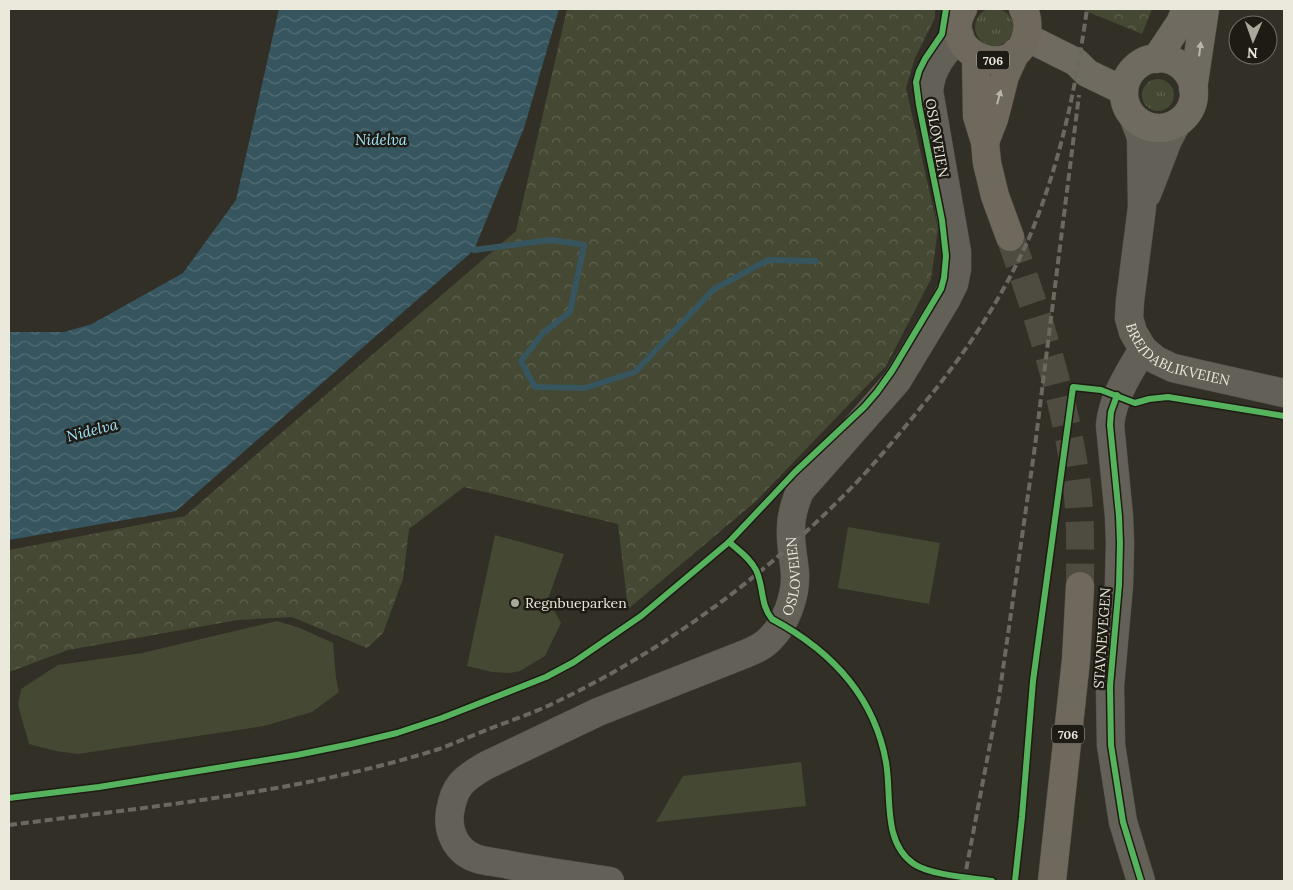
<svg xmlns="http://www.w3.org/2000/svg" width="1293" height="890" font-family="Lora,serif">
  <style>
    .grass { fill: url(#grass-tufts) }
    .forest { fill: url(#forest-crowns) }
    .park { fill: #454832 }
    .water { fill: url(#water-waves) }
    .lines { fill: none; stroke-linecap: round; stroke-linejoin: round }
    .stream { stroke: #36555f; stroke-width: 6 }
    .highway-tunnel { stroke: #4e4c41; stroke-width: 28; stroke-dasharray: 28 14; stroke-linecap: butt }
    .minor-casing { stroke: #504e45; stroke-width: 29 }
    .major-casing { stroke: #504e45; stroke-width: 29 }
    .highway-casing { stroke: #504e45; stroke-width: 29 }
    .minor { stroke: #626057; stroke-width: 28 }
    .major { stroke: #706b60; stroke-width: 28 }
    .highway { stroke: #6f685c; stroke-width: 28 }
    .rail { stroke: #6a6861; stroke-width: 4; stroke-dasharray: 8 4; stroke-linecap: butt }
    .cycleway-casing { stroke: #1d1b13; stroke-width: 9 }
    .cycleway { stroke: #56b35d; stroke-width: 6 }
    .oneway { fill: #bab6aa }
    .oneway2 { fill: #b9b5a9 }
    .poi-dot { fill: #aaa89c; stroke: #1d1b13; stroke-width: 2 }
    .labels { text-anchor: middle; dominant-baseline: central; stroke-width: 5; stroke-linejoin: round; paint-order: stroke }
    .shield { fill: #1d1b13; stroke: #adaaa0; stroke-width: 1 }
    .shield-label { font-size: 12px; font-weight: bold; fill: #ebe8dc }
    .street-label { font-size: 14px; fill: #ebe8dc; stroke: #1d1b13 }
    .poi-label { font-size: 14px; fill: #ebe8dc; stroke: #1d1b13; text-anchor: start }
    .water-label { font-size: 15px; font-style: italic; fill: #a2e5fc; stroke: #1d1b13 }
  </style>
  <defs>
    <pattern id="grass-tufts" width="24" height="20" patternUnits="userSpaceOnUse" patternTransform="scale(1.25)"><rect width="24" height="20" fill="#454832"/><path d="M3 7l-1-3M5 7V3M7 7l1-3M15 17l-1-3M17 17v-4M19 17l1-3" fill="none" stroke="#60624f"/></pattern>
    <pattern id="forest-crowns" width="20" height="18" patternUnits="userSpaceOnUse" patternTransform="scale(1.25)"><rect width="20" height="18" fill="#454832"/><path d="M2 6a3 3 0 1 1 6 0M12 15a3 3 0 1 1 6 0" fill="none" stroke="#60624f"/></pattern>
    <pattern id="water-waves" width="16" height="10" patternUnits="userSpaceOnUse" patternTransform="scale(1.25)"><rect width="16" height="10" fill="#36555f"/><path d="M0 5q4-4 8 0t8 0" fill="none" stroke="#536d75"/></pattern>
  </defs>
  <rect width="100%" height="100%" fill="#323026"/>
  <g class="grass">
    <circle cx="994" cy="27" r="19"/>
    <circle cx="1158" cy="95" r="16"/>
  </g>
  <g class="forest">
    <path d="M 567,9 L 935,9 L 935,18 L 915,58 L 906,88 L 938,229 L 931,279 L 886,366 L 755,502 L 628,609 L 618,524 L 464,487 L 409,529 L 403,579 L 383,633 L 367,648 L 292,617 L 238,620 L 68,650 L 9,672 L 9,550 L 185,516 L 516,231 Z"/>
    <path d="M 1081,9 L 1152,9 L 1142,34 Z"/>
  </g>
  <g class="park">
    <path d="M 848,527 L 940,543 L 929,604 L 838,588 Z"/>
    <path d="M 495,535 L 564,554 L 548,599 L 561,623 L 545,656 L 520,671 L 510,673 L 492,672 L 467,666 Z"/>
    <path d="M 277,621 L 300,628 L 333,643 L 336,678 L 339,692 L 312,712 L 264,726 L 78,754 L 56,751 L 29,744 L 18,705 L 21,689 L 58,665 L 142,653 Z"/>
    <path d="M 801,762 L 806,806 L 656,822 L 683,776 Z"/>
  </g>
  <path class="water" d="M 279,9 L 559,9 L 524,128 L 474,250 L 176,511 L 9,540 L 9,332 L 64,332 L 92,324 L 183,273 L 236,200 Z"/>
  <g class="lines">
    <path class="stream" d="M 474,250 L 551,240 L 584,245 L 570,312 L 543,333 L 521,361 L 535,387 L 585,388 L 635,372 L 714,289 L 768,260 L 816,261"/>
    <path class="highway-tunnel" d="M 1010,237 C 1039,318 1066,401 1077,487 C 1081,520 1080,553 1080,586"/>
    <defs>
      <g id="minor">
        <path id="s1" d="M 1134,119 L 1141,137 L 1142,207 L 1130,301 L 1129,318 L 1133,332 L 1143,349 L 1156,360 L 1173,368 L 1284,393"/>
        <path d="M 1147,194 L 1168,140 L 1177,123"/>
        <path id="s2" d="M 610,881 C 576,876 542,871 509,865 C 498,862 485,862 475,858 C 456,851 447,831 450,812 C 454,786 463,779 485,766 L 598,712 L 745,654 C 755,650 764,646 771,638 C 786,623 796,596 795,574 C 794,559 790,544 791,528 C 791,515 795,503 800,491 L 897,381 L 946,300 L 954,284 L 957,269 L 957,252 L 929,91 C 931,67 944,53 960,36"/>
        <path d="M 1141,881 L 1123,822 L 1111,745 L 1110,686 L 1119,585 L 1120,543 L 1119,516 L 1110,425 C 1113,396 1129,373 1143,349"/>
      </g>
      <g id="major">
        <path d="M 1026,37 L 1076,62 L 1087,73 L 1124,91"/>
        <circle cx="1159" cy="93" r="35"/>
        <path d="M 1156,59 L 1180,23 L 1186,9"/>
        <path d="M 1193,89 L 1205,9"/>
      </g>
      <g id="highway">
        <path d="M 963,9 C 936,56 1020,85 1027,31 C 1028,23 1027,15 1023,9"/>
        <path d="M 976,57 L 977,116 L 985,142 L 987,163 L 995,196 L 1010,237"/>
        <path d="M 985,142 L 994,119 L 1005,76 L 1016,52"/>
        <path d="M 1052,881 L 1076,660 L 1080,586"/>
      </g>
    </defs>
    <use href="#minor" class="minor-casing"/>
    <use href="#major" class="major-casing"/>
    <use href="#highway" class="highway-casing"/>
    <use href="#minor" class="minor"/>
    <use href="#major" class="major"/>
    <use href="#highway" class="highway"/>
    <g class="rail">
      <path d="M 9,825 C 153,806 300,793 439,749 C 458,742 476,734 494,727 C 515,719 536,712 556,702 C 667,649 769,573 854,485 C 878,460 900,433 922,406 C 964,355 1002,299 1029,238 C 1060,165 1076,87 1087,9"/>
      <path d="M 964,881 L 999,697 L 1035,446 L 1079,95"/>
    </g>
    <defs>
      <g id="cycleway">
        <path d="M 1117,395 L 1111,412 L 1110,425 L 1119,516 L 1120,543 L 1119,585 L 1110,686 L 1111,745 L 1123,822 L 1141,881"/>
        <path d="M 729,542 C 738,550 750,558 756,570 C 764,586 760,605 772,619 C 830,650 874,695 886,762 C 892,796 882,842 914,864 C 930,875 972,878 992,881"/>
        <path d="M 9,798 L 99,787 L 297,755 L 351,744 L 397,733 L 442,718 L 546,677 L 574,662 L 641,616 L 729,542 L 795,472 L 864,407 L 877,392 L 892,371 L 941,289 L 944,278 L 946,256 L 942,220 L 919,105 L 916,82 L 919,71 L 925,59 L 942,34 L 946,9"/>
        <path d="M 1015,881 L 1022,817 L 1033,681 L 1073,387 L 1101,390 L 1135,403 L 1149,399 L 1168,397 L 1284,416"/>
      </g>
    </defs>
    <use href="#cycleway" class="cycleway-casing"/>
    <use href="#cycleway" class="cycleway"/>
  </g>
  <defs><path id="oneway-solid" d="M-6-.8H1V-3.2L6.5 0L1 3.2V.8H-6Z" transform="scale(1.25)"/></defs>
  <use class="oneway" href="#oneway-solid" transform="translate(1200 49) rotate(-83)"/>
  <use class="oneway2" href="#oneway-solid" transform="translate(999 97) rotate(-75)"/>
  <circle class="poi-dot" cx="515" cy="603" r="5"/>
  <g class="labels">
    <g class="shield">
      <rect x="977" y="50.5" width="32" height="19" rx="4"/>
      <rect x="1052" y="724.5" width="32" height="19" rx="4"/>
    </g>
    <g class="shield-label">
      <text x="993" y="60">706</text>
      <text x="1068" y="734">706</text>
    </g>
    <g class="street-label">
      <text transform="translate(937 138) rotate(80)">OSLOVEIEN</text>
      <text stroke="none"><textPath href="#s1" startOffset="268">BREIDABLIKVEIEN</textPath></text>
      <text stroke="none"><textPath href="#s2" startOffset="636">OSLOVEIEN</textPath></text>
      <text transform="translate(1102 638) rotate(-86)">STAVNEVEGEN</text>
    </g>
    <g class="poi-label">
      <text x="525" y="603">Regnbueparken</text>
    </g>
    <g class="water-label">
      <text x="381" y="139">Nidelva</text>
      <text transform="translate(92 430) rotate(-14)">Nidelva</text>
    </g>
  </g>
  <rect width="1293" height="890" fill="none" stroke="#ebe8dc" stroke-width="20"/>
  <g transform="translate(1253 40) rotate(182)"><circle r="24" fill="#1d1b13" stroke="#6f6d63"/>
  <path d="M0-4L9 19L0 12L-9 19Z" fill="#aaa89c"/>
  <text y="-8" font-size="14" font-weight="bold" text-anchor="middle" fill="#ebe8dc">N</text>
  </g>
</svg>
